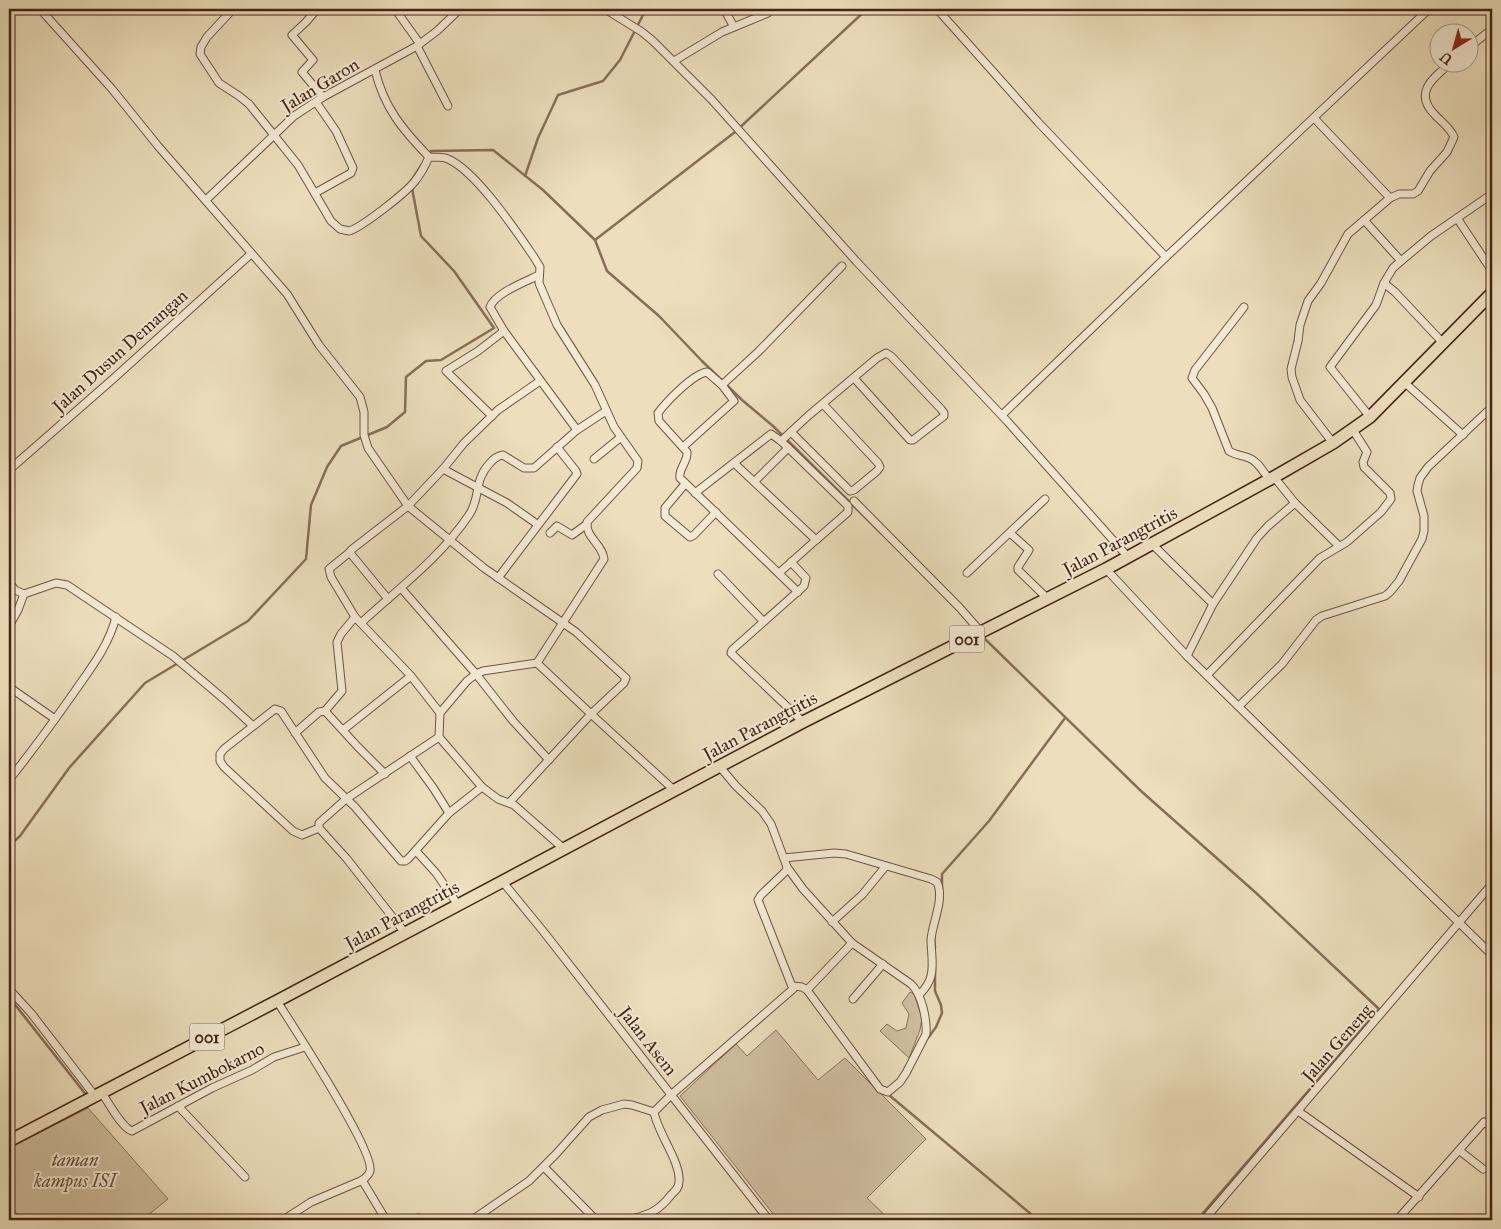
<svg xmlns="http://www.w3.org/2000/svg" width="1501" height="1229" font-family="'IM FELL Great Primer',serif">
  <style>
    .green { fill: #d0bfa1; stroke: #8a725c }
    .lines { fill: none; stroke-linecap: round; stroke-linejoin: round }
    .stream { stroke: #886e59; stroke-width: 2.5 }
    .street-casing { stroke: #6f5340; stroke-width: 9 }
    .primary-casing { stroke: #452417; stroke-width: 14 }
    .street { stroke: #f3ead4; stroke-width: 7 }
    .primary { stroke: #eddfbd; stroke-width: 11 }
    .labels { text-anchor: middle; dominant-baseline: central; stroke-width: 4; stroke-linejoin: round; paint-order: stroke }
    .shield { fill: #f3ead4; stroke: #795f50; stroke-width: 1 }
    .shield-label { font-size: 16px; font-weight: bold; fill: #452417 }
    .street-label { font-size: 18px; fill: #452417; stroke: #f3ead4 }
    .park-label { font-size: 18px; font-style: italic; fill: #684b3a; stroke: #f3ead4 }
  </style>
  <rect width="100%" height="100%" fill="#eddfbd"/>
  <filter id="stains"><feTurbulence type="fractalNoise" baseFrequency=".004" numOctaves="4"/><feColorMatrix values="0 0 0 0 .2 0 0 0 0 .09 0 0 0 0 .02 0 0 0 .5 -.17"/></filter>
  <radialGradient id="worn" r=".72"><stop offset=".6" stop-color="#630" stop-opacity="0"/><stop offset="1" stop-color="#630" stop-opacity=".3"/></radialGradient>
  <g class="green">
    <path d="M 910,992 L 914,994 L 922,1018 L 920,1030 L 909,1058 L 880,1031 L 887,1024 L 897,1031 L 906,1028 L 909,1014 L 902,1003 Z"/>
    <path d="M 776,1030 L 818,1080 L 845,1058 L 926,1139 L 867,1198 L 889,1219 L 888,1220 L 778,1220 L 680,1096 L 736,1044 L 747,1056 Z"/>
    <path d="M 88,1108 L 168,1199 L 142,1220 L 25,1220 L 9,1207 L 9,1148 Z"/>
  </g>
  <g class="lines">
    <g class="stream">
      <path d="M 428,156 L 431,151 L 493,150 L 543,190 L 595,240 L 607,271 L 659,316 L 702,361 L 742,400 L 773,426 L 881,533"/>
      <path d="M 525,176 L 538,138 L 558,95 L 603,81 L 620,60 L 646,9"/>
      <path d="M 411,183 L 411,181 L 422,164"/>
      <path d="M 595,240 L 735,132 L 867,9"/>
      <path d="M 984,638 L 1141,791 L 1255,892 L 1379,1009 L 1197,1220"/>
      <path d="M 9,846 L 20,836 L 69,768 L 145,683 L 248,621 L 306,559 L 311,505 L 327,467 L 341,446 L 387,427 L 405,412 L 406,377 L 426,361 L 441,360 L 494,328 L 454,271 L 421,236 L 412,188"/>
      <path d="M 942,899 L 942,874 L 989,821 L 1065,718"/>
      <path d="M 934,936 L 935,948"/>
      <path d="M 9,997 L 87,1096"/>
      <path d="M 928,1038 L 936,1027 L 942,1013 L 941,1005 L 935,991 L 935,969"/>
      <path d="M 891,1094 L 889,1095 L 1038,1220"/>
    </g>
    <defs>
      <g id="street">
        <path d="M 40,9 L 112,89 L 158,146 L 287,294 L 319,345 L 360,397 L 364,412 L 364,435 L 368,448 L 408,506 L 484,568 L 576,632 L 626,678 L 624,683 L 591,714 L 537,663 L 483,671 L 476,674 L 467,681 L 440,713 L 439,737 L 482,787 L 498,799 L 514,805 L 564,849"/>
        <path d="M 233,9 L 207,37 L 201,47 L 200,54 L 219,83 L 239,96 L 249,104 L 298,165 L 331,221 L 340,229 L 349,231 C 361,228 407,192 415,181 C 421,174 425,166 429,157"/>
        <path d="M 244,9 L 253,9"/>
        <path d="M 317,9 L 306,22 L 292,35 L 313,60 L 302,72 L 323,97"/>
        <path d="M 395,9 L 420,44"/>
        <path d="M 605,9 L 642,32 L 653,41 L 712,100 L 856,261 L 1007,421 L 1128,557"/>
        <path d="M 724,9 L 734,27"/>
        <path d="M 937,9 L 1038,122 L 1166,257"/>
        <path d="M 417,46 L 448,106"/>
        <path d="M 1468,48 L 1492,29"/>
        <path d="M 674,61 L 722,32 L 768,13 L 769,9"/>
        <path d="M 375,70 C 384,108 403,130 429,157 C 436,158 442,156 448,159 C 476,171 516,231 534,257 L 540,267 L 539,283 L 557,325 L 595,385 L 614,427 L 638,461 L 637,468 L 587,522 C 585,537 603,545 604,559 L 537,663"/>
        <path d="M 1314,118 L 1390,198"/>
        <path d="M 315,193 L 351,173 L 353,168 L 336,131 L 316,102"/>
        <path d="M 206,200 L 294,116 L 323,97 L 417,46 L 437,31 L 460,9"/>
        <path d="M 1457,218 L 1492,271"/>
        <path d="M 1364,220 L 1401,261 L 1393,268 L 1384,283 L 1376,305 L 1330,367 L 1370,417"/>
        <path d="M 1401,261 L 1431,236 L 1492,194"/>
        <path d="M 539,275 C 525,282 495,293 490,307 L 504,331 L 577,430"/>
        <path d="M 1384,283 L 1395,292 L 1443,343"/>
        <path d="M 1244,307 L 1195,370 L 1192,378 L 1204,394 L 1212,408 L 1229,451 C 1235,455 1242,455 1249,458 C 1258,461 1263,472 1269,479"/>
        <path d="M 1404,382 L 1463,435"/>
        <path d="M 722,385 L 758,352 L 842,266"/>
        <path d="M 1002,415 L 1166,257 L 1429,9"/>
        <path d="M 492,416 L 446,371 L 478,351 L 504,331"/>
        <path d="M 791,432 L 850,491 L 854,490 L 877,471 L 880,467 L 878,463 L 823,404"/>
        <path d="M 781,441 L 808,416 L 877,358 L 886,353 L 891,356 L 941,409 L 944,413 L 944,416 L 913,440 L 910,440 L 854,378"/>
        <path d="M 1333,443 L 1300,400 L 1292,377 L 1291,369 L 1298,341 L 1300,325 L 1308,301 L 1321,283 L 1348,234 L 1390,198 L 1399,194 L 1413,194 L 1418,191 L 1430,171 L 1447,152 L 1454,137 C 1450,128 1443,123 1436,116 C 1412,93 1433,78 1452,62"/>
        <path d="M 683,447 L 734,401 L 722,385 L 707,372 C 693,374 667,401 658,413 L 659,421 L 687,452 C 688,462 678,469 680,478 L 798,592"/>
        <path d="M 594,459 L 621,437"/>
        <path d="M 734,463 L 816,540 L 779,573"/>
        <path d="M 443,469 L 507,503 L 537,524"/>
        <path d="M 9,470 L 113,379 L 251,254"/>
        <path d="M 1274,477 L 1295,503 L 1339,546"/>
        <path d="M 755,481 L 788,448"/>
        <path d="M 685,484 L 665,508 L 665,516 L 690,537 L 694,535 L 716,512"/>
        <path d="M 695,493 L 771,434 L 781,441 L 848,506 L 848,512 L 816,540"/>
        <path d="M 854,501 L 959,607 L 981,632"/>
        <path d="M 550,533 L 557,526 L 572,535 L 587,524"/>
        <path d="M 1010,533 L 1029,550 L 1018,567 L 1018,570 L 1048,599"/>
        <path d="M 1152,544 L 1213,604"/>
        <path d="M 350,552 L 329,569 L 331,577 L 355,617 L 411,676 L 440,713"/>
        <path d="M 791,562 L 806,578 L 804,586 L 732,650 L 731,653 L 803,722"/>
        <path d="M 1106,569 L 1187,656 L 1492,955"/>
        <path d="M 967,573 L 1045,499"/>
        <path d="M 718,574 L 763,621"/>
        <path d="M 498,578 L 577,474 L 576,471 L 557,447"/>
        <path d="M 9,582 L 15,590 L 24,594 L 56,583 L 67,585 L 173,656 L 225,700 L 252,725"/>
        <path d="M 401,588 L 476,674 L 513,721 L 549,760"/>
        <path d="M 388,599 L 351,554 L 351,550 L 408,506 L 443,469 L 464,443 L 498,410 L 540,381"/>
        <path d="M 361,623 C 399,588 440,558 469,515 C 481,498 473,481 490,463 C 494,458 497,456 503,455 L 524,468 L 534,468 L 577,430 L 606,411"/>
        <path d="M 9,626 L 18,610 L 24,594"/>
        <path d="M 1187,656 L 1213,604 L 1257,538 L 1268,526 L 1295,503"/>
        <path d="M 1207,675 L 1320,558 L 1347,542 L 1381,512 L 1391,499 L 1390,493 L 1364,467 L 1363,462 L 1367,452 L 1353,430"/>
        <path d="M 9,687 L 55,719"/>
        <path d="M 1239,706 L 1282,664 L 1316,620 L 1322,616 L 1385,596 L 1390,592 L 1399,581 L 1422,539 L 1424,531 L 1424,516 L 1417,491 L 1418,485 L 1420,478 L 1428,467 L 1492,407"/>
        <path d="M 325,711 L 342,691 L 337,642 L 341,634 L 355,617"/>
        <path d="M 343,730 L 411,676"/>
        <path d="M 295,733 L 319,712 L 325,711 L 358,747 L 385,774"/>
        <path d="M 410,756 L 434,789 L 449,813"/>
        <path d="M 9,780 C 32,751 54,721 75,691 C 91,668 109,645 116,617"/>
        <path d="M 509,803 L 591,714 L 674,790"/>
        <path d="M 319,828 L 302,835 L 293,831 L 224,767 L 220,761 L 220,754 L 224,749 L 275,709 L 281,711 L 325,778 L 355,807 L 401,861 L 405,861 L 408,859 L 449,813 L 482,787"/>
        <path d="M 416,851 L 436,873 L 458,905"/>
        <path d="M 784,858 L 834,853 L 846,854 L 931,879 L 937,882 C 945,899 932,923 931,940 C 931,952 934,964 931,976 C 929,984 925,989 919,995"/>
        <path d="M 787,867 L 803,889 L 852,943 L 911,984 C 922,994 927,1020 926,1034 L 906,1073 L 900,1082 L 888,1092 L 880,1089 L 807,990 L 802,987 L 793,986"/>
        <path d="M 502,881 L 543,931 L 769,1220"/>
        <path d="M 832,922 L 862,895 L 885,867"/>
        <path d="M 405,933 L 347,859 L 319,828 L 319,823 L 346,799 L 439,737"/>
        <path d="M 9,989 L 31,1013 L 95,1096"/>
        <path d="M 807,990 L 852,943"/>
        <path d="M 853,999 L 883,964"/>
        <path d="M 277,1001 C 292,1025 375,1151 370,1171 C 369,1175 366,1177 363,1180 L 311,1202 L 283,1220"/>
        <path d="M 102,1093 C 108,1102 122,1128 132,1131 L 212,1088 L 252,1070 L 274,1057 L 305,1047"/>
        <path d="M 178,1106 L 245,1177"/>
        <path d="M 1298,1111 L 1419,1197"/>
        <path d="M 654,1112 L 671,1095 L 793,989 L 758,900 L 761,895 L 786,871 L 787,867 L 771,824 L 762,811 L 736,786 L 720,767"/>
        <path d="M 1460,1151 L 1483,1169"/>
        <path d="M 544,1167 L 596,1220"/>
        <path d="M 362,1180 L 386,1220"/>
        <path d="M 405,1220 L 419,1218 L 427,1220"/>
        <path d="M 472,1220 L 529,1181 L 556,1154 L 589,1117 L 602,1110 L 624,1104 L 632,1105 L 654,1112"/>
        <path d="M 629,1220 C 649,1214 658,1212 671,1195 C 675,1191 679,1188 679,1182 C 681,1162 658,1134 654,1112"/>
        <path d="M 1204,1220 L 1492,884"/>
        <path d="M 1397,1220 L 1484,1122 L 1492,1127"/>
      </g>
      <path id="primary" d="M 9,1141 L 277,1001 L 803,722 L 1106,569 L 1274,477 L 1333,443 L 1370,417 L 1492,293"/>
    </defs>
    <use href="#street" class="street-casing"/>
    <use href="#primary" class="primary-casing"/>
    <use href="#street" class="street"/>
    <use href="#primary" class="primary"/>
  </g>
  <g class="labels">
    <g class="shield">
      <rect x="949.5" y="625.5" width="35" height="27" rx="4"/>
      <rect x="189.5" y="1023.5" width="35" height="27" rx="4"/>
    </g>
    <g class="shield-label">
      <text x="967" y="639">001</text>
      <text x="207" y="1037">001</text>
    </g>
    <g class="street-label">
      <text transform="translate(320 85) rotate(-31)">Jalan Garon</text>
      <text transform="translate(120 351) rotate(-42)">Jalan Dusun Demangan</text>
      <text transform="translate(1120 541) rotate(-28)">Jalan Parangtritis</text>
      <text transform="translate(760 726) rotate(-28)">Jalan Parangtritis</text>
      <text transform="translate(402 915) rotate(-28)">Jalan Parangtritis</text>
      <text transform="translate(648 1041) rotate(52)">Jalan Asem</text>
      <text transform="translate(1337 1043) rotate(-49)">Jalan Geneng</text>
      <text transform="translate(202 1078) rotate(-27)">Jalan Kumbokarno</text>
    </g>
    <g class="park-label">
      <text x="75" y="1160">taman<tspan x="75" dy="21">kampus ISI</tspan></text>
    </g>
  </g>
  <rect width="1501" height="1229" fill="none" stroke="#eddfbd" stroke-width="30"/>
  <rect x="10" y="10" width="1481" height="1209" fill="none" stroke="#452417" stroke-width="2.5"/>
  <rect x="15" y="15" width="1471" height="1199" fill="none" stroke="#452417"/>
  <g transform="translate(1454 48) rotate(217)"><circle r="24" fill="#f3ead4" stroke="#ad9b88"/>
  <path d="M0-4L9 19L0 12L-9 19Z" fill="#8f2418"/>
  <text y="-8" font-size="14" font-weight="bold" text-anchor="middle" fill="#452417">U</text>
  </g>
  <rect width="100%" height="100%" filter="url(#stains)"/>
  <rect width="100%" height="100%" fill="url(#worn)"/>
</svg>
